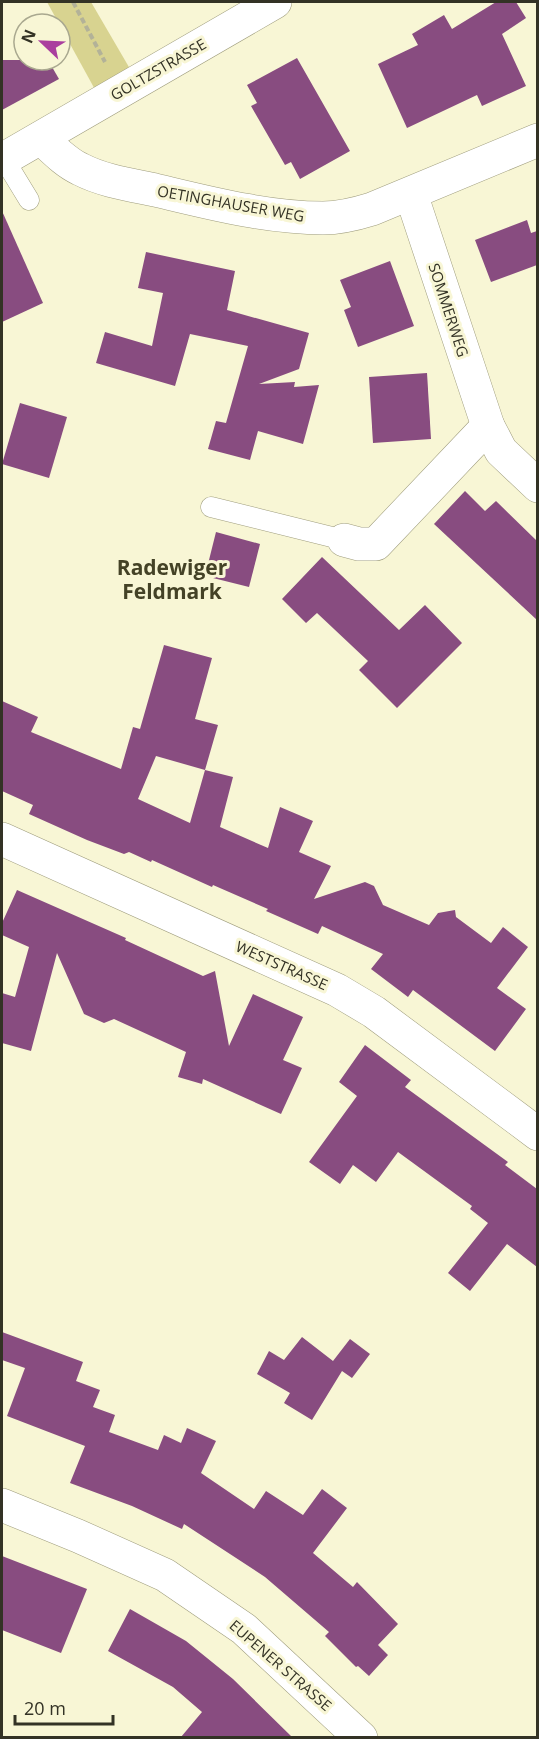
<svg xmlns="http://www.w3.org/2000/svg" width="539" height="1739" font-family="'Open Sans',sans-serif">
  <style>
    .green { fill: #d8d390 }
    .building { fill: #884c80; fill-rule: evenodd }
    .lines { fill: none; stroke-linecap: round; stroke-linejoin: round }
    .lane-casing { stroke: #9f9d7e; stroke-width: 21 }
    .street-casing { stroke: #9f9d7e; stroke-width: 34 }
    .path { stroke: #b3b298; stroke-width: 4; stroke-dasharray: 6 3; stroke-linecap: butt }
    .lane { stroke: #fff; stroke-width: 20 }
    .street { stroke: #fff; stroke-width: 33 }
    .labels { text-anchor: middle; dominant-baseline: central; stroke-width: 6; stroke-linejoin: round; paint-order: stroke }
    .street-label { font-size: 15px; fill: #333225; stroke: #f8f6d5 }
    .district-label { font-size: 21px; font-weight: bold; fill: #444226; stroke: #f8f6d5 }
  </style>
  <rect width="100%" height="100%" fill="#f8f6d5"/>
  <path class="green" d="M 47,2 L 91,2 L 133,74 L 98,95 Z"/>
  <g class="building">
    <path d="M 496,2 L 516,2 L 526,18 L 502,34 L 526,86 L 482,106 L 477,95 L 407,128 L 378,64 L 418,45 L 412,34 L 444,15 L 452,29 Z"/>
    <path d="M 297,58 L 350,151 L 300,179 L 291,162 L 285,165 L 251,106 L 257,103 L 247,85 Z"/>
    <path d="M 2,60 L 48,60 L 59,79 L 2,110 Z"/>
    <path d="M 2,211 L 43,303 L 2,322 Z"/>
    <path d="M 527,220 L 531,233 L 537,231 L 537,265 L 491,282 L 475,240 Z"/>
    <path d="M 146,252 L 235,271 L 227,310 L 309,333 L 299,369 L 259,384 L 295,382 L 294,387 L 319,385 L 303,444 L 258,431 L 250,460 L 208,449 L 216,421 L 226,423 L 248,346 L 190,334 L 175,386 L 96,363 L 105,332 L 152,346 L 163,293 L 138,288 Z"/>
    <path d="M 390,261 L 414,326 L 358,347 L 344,310 L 351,307 L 340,280 Z"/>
    <path d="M 427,373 L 431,439 L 373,443 L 369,377 Z"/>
    <path d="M 20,403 L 67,417 L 49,478 L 2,464 Z"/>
    <path d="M 465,491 L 485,511 L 496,501 L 537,541 L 537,620 L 434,524 Z"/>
    <path d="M 216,532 L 260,544 L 249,587 L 205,576 Z"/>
    <path d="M 322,557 L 399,630 L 425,605 L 462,643 L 397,708 L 359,670 L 368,661 L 317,613 L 306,623 L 282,599 Z"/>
    <path d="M 164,645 L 212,658 L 195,719 L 218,725 L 205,770 L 233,777 L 220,827 L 268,848 L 280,807 L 313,821 L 299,852 L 331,866 L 314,899 L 365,882 L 374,886 L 383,905 L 429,925 L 438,913 L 455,910 L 456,917 L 491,943 L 503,927 L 528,947 L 497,988 L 526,1009 L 495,1051 L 413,990 L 408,997 L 371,969 L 383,954 L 322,926 L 318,934 L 266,911 L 268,909 L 213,885 L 212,887 L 152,860 L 151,862 L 129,852 L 124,854 L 87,840 L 29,814 L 33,805 L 2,791 L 2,701 L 38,717 L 31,732 L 121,769 L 133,727 L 140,729 ZM 156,756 L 205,770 L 190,823 L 138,799 Z"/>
    <path d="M 17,890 L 126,938 L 125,940 L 203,976 L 215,971 L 229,1046 L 253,994 L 303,1017 L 283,1060 L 302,1068 L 281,1114 L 203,1079 L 202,1084 L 178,1077 L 186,1052 L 114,1019 L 104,1023 L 84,1014 L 57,953 L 31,1051 L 2,1043 L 2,993 L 15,997 L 29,947 L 2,935 L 2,923 Z"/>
    <path d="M 365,1045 L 411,1080 L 405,1087 L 508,1162 L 505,1165 L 537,1189 L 537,1267 L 507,1244 L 470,1291 L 448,1273 L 488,1223 L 470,1209 L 472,1206 L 398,1152 L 376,1182 L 353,1165 L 340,1184 L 309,1162 L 357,1096 L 339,1082 Z"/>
    <path d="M 2,1332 L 83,1362 L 76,1381 L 100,1390 L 93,1407 L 115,1415 L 109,1432 L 158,1450 L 164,1435 L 181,1443 L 187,1428 L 216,1441 L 201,1473 L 254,1509 L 266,1491 L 303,1515 L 322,1489 L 347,1508 L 313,1553 L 353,1587 L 357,1582 L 398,1624 L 378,1645 L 388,1655 L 369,1676 L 358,1666 L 356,1667 L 325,1636 L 329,1632 L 265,1577 L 184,1524 L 182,1529 L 132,1506 L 70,1483 L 85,1446 L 7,1416 L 25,1368 L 2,1360 Z"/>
    <path d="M 302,1337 L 333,1361 L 350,1339 L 370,1354 L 352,1378 L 342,1371 L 312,1420 L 284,1403 L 290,1393 L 257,1374 L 269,1351 L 284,1360 Z"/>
    <path d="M 2,1556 L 87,1589 L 61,1653 L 2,1630 Z"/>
    <path d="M 130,1609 L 186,1641 L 233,1679 L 292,1737 L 181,1737 L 202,1712 L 173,1687 L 108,1651 Z"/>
  </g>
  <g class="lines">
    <defs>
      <g id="lane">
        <path d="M 4,159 L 29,200"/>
        <path d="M 211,507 L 344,540"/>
      </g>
      <g id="street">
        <path d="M 41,138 C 53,149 65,162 80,169 C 103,181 131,185 155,190 C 210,203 267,218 323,218 C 340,218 356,214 372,209 L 538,140"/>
        <path d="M 2,160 L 275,2"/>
        <path d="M 411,194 L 488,426 L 501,451 L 538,486"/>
        <path d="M 344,540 L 359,544 L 376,544 L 488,426"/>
        <path d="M 2,839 L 337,990 L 374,1012 L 538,1134"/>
        <path d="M 2,1505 L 78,1536 L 165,1575 L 244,1629 L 361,1738"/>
      </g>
    </defs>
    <use href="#lane" class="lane-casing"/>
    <use href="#street" class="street-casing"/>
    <path class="path" d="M 73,2 L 105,62"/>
    <use href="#lane" class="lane"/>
    <use href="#street" class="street"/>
  </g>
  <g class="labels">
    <g class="street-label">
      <text transform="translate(158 69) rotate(-30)">GOLTZSTRASSE</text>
      <text transform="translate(231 203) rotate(10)">OETINGHAUSER WEG</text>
      <text transform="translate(449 310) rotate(72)">SOMMERWEG</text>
      <text transform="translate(282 965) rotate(24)">WESTSTRASSE</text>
      <text transform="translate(281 1665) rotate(41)">EUPENER STRASSE</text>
    </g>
    <g class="district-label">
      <text x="172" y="567">Radewiger<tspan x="172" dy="24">Feldmark</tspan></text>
    </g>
  </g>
  <rect width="539" height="1739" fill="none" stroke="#333225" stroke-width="6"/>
  <g transform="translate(42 42) rotate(293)"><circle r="28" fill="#f8f6d5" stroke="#a9a88f" stroke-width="1.5"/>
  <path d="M0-4.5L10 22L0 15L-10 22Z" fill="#aa3e9e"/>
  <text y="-9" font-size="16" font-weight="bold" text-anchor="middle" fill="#333225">N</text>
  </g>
  <path d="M15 1715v9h98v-9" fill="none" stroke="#333225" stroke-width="3"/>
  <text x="24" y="1715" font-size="18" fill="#333225" stroke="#f8f6d5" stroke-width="4.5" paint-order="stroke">20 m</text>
</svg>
